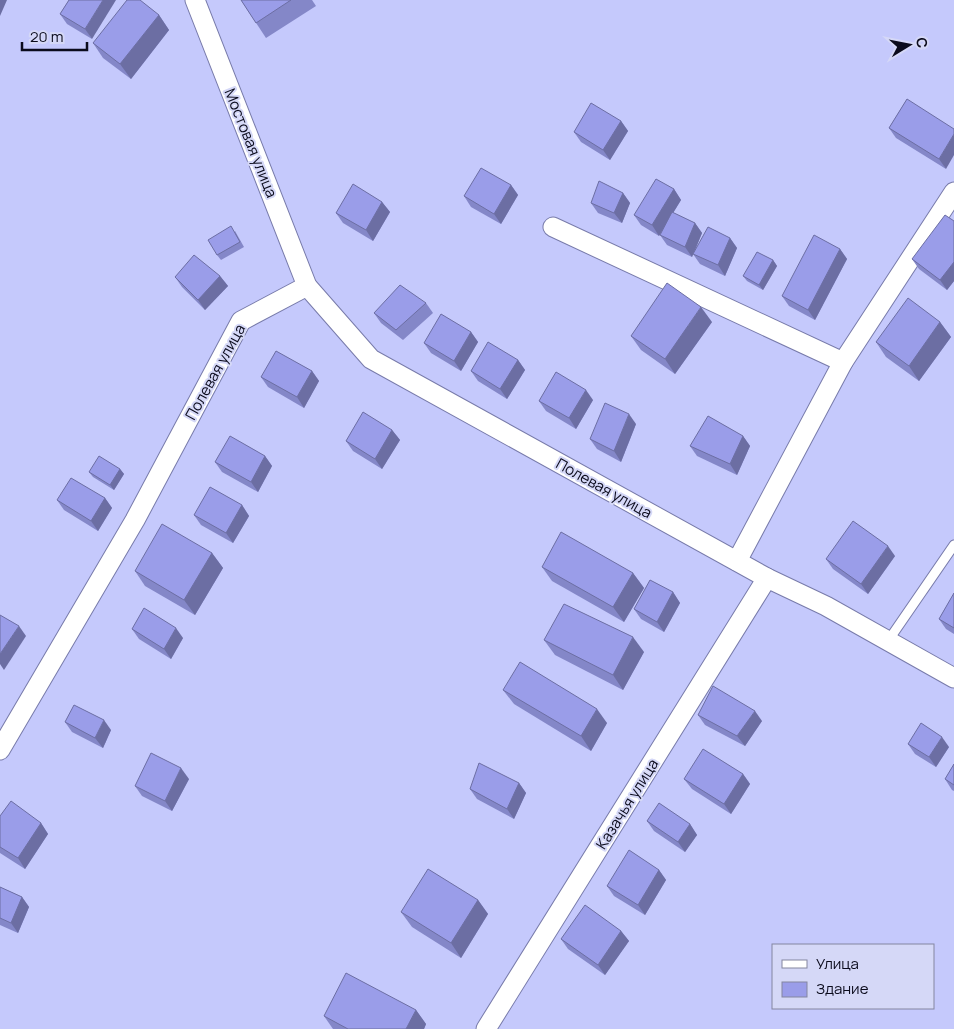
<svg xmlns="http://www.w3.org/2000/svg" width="954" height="1029" font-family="Manrope,sans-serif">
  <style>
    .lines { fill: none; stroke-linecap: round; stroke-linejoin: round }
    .service-casing { stroke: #787baa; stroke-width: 11 }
    .minor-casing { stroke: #787baa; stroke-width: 21 }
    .service { stroke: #fff; stroke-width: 9 }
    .minor { stroke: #fff; stroke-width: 19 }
    .wall { fill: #8487c8 }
    .shaded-wall { fill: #6c6ea3 }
    .building { fill: #9a9de9; stroke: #6c6ea3 }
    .labels { text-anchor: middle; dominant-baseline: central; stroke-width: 4; stroke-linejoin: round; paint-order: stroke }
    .street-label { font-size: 15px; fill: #0b0b1c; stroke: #d5d8f7 }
  </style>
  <rect width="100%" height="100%" fill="#c5c9fc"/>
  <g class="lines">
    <defs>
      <path id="service" d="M 888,641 L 954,545"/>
      <g id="minor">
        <path d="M 195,0 L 307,286 L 371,359 L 767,578 L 826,606 L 954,678"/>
        <path d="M 553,227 L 843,362"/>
        <path d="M 737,561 L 843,362 L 954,192"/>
        <path d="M 0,750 L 135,520 L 241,321 L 307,286"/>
        <path d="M 486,1029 L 767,578"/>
      </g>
    </defs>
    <use href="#service" class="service-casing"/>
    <use href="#minor" class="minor-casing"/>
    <use href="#service" class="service"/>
    <use href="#minor" class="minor"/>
  </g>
  <g class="wall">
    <path d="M 69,0 L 92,39 L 67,24 L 60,14 Z"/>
    <path d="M 241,0 L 312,0 L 316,6 L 266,38 Z"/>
    <path d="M 159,15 L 169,30 L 131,79 L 103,58 L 93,43 Z"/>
    <path d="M 907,99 L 946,169 L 896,138 L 889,128 Z"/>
    <path d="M 621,121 L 628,131 L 610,160 L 581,142 L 574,132 Z"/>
    <path d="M 511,185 L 518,195 L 501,224 L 471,207 L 464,196 Z"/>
    <path d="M 674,189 L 681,200 L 673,213 L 695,223 L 702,233 L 694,253 L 730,238 L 737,248 L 725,276 L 700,264 L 693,254 L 692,257 L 667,245 L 660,235 L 665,226 L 659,236 L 641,225 L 634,215 Z"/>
    <path d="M 623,193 L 630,203 L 622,223 L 598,213 L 591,203 Z"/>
    <path d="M 382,202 L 390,212 L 373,241 L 343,223 L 336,213 Z"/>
    <path d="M 954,221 L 954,281 L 947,290 L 919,269 L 912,259 Z"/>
    <path d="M 235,231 L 244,247 L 221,260 L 217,255 Z"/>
    <path d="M 840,249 L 847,259 L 815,320 L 789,306 L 782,296 Z"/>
    <path d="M 773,260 L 777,266 L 763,290 L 747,281 L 743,276 Z"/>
    <path d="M 220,276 L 228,286 L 205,310 L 182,287 L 175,277 Z"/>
    <path d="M 426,303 L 433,313 L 403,340 L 381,323 L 374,313 Z"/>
    <path d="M 712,322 L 675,374 L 641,350 L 631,336 Z"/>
    <path d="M 940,322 L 951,337 L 919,381 L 886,357 L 876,342 Z"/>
    <path d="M 471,332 L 478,342 L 461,371 L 431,353 L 424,343 Z"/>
    <path d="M 518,360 L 525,370 L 507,399 L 478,381 L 471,371 Z"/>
    <path d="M 312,371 L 319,381 L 304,408 L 268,387 L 261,377 Z"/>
    <path d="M 593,400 L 576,429 L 546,411 L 539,401 Z"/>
    <path d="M 636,424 L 621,462 L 597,449 L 590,439 Z"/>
    <path d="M 392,430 L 400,440 L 382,469 L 353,451 L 346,441 Z"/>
    <path d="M 743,436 L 750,446 L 737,475 L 697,456 L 690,446 Z"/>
    <path d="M 265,456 L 272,466 L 258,492 L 222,472 L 215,462 Z"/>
    <path d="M 120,469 L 124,474 L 114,490 L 93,477 L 89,472 Z"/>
    <path d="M 105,498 L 112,508 L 98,531 L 64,510 L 57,500 Z"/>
    <path d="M 242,505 L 249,516 L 233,543 L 201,525 L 194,515 Z"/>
    <path d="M 212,553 L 223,568 L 195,615 L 145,586 L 135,571 Z"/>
    <path d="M 895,556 L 868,594 L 833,569 L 826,559 Z"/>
    <path d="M 542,567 L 633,573 L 644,588 L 624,622 L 552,581 Z"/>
    <path d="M 673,592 L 680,603 L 664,632 L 641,619 L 634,609 Z"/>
    <path d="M 954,593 L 954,634 L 946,629 L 939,619 Z"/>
    <path d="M 132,629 L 183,638 L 171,659 L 139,639 Z"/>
    <path d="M 544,640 L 644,652 L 623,690 L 555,655 Z"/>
    <path d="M 503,690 L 607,723 L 591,751 L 514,704 Z"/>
    <path d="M 698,715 L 762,721 L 745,746 L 705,725 Z"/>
    <path d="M 65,722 L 111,730 L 103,748 L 72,732 Z"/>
    <path d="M 908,744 L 949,747 L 936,767 L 915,754 Z"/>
    <path d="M 954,764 L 954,791 L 952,790 L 945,779 Z"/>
    <path d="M 743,774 L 750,784 L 731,814 L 692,789 L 684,779 Z"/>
    <path d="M 189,779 L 172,811 L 142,796 L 135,786 Z"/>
    <path d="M 519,783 L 526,793 L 514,819 L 477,799 L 470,789 Z"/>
    <path d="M 0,816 L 41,823 L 48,834 L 25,869 L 0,853 Z"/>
    <path d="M 647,821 L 690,824 L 697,835 L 685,852 L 654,831 Z"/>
    <path d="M 659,870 L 666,880 L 645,915 L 614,896 L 607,886 Z"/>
    <path d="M 0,887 L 22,897 L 29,907 L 18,933 L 0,925 Z"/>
    <path d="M 478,900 L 488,914 L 461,958 L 412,927 L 401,912 Z"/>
    <path d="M 621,931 L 629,941 L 605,975 L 568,949 L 561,939 Z"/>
    <path d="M 416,1010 L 426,1024 L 424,1029 L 333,1029 L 324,1016 Z"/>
  </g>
  <g class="shaded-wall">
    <path d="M 0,0 L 7,0 L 0,16 Z"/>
    <path d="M 103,0 L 116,0 L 92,39 L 85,29 Z"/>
    <path d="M 159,15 L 169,30 L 131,79 L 120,64 Z"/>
    <path d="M 621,121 L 628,131 L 610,160 L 603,150 Z"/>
    <path d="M 954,134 L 954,155 L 946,169 L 939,159 Z"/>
    <path d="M 511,185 L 518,195 L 501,224 L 494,214 Z"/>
    <path d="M 674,189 L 681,200 L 659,236 L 652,225 Z"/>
    <path d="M 623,193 L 630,203 L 622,223 L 614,213 Z"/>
    <path d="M 382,202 L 390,212 L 373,241 L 366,230 Z"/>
    <path d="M 695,223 L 702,233 L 692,257 L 685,247 Z"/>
    <path d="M 730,238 L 737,248 L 725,276 L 718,265 Z"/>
    <path d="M 840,249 L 847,259 L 815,320 L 808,310 Z"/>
    <path d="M 773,260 L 777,266 L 763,290 L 759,285 Z"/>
    <path d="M 954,262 L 954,281 L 947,290 L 940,280 Z"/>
    <path d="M 220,276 L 228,286 L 205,310 L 198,300 Z"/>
    <path d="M 701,307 L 712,322 L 675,374 L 665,359 Z"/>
    <path d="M 940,322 L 951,337 L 919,381 L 909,366 Z"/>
    <path d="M 471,332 L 478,342 L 461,371 L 454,361 Z"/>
    <path d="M 518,360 L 525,370 L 507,399 L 500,389 Z"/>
    <path d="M 312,371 L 319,381 L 304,408 L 297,397 Z"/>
    <path d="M 586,390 L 593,400 L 576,429 L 569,418 Z"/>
    <path d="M 629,414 L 636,424 L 621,462 L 614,451 Z"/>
    <path d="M 392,430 L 400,440 L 382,469 L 375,459 Z"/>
    <path d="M 743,436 L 750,446 L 737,475 L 730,464 Z"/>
    <path d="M 265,456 L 272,466 L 258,492 L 251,482 Z"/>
    <path d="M 120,469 L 124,474 L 114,490 L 110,485 Z"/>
    <path d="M 105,498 L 112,508 L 98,531 L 91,521 Z"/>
    <path d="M 242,505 L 249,516 L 233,543 L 226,533 Z"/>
    <path d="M 888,546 L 895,556 L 868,594 L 861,584 Z"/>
    <path d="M 212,553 L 223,568 L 195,615 L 184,600 Z"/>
    <path d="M 633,573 L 644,588 L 624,622 L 613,607 Z"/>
    <path d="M 673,592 L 680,603 L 664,632 L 657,622 Z"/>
    <path d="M 19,626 L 26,636 L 4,670 L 0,664 L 0,654 Z"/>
    <path d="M 176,628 L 183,638 L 171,659 L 164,649 Z"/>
    <path d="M 633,637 L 644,652 L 623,690 L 613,675 Z"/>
    <path d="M 597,709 L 607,723 L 591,751 L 581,736 Z"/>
    <path d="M 755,711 L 762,721 L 745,746 L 737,736 Z"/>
    <path d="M 104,720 L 111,730 L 103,748 L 95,738 Z"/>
    <path d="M 942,737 L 949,747 L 936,767 L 929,757 Z"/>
    <path d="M 181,768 L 189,779 L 172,811 L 165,801 Z"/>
    <path d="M 743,774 L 750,784 L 731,814 L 724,804 Z"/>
    <path d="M 519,783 L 526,793 L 514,819 L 507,809 Z"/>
    <path d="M 41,823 L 48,834 L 25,869 L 18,858 Z"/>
    <path d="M 690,824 L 697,835 L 685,852 L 678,842 Z"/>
    <path d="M 659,870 L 666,880 L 645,915 L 638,905 Z"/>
    <path d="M 22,897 L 29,907 L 18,933 L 11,923 Z"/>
    <path d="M 478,900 L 488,914 L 461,958 L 451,943 Z"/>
    <path d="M 621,931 L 629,941 L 605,975 L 598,965 Z"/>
    <path d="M 416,1010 L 426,1024 L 424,1029 L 406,1029 Z"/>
  </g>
  <g class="building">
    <path d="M 69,0 L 103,0 L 85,29 L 60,14 Z"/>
    <path d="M 127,0 L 140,0 L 159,15 L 120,64 L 93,43 Z"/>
    <path d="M 241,0 L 291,0 L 256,23 Z"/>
    <path d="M 907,99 L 954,129 L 954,134 L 939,159 L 889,128 Z"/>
    <path d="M 591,103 L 621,121 L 603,150 L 574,132 Z"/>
    <path d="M 481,168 L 511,185 L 494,214 L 464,196 Z"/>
    <path d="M 656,179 L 674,189 L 652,225 L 634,215 Z"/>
    <path d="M 599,181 L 623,193 L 614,213 L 591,203 Z"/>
    <path d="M 353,184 L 382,202 L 366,230 L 336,213 Z"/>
    <path d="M 672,212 L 695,223 L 685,247 L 660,235 Z"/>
    <path d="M 945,215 L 954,221 L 954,262 L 940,280 L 912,259 Z"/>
    <path d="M 231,226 L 240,242 L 217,255 L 208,240 Z"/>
    <path d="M 708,227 L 730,238 L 718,265 L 693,254 Z"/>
    <path d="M 814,235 L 840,249 L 808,310 L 782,296 Z"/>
    <path d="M 757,252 L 773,260 L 759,285 L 743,276 Z"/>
    <path d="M 194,255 L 220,276 L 198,300 L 175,277 Z"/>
    <path d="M 667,283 L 701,307 L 665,359 L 631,336 Z"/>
    <path d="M 400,285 L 426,303 L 396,330 L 374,313 Z"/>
    <path d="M 908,298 L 940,322 L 909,366 L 876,342 Z"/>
    <path d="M 441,314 L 471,332 L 454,361 L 424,343 Z"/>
    <path d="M 488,342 L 518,360 L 500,389 L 471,371 Z"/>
    <path d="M 276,351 L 312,371 L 297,397 L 261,377 Z"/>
    <path d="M 556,372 L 586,390 L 569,418 L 539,401 Z"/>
    <path d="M 605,403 L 629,414 L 614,451 L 590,439 Z"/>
    <path d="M 363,412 L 392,430 L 375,459 L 346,441 Z"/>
    <path d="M 708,416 L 743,436 L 730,464 L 690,446 Z"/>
    <path d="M 230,436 L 265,456 L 251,482 L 215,462 Z"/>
    <path d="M 99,456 L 120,469 L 110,485 L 89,472 Z"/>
    <path d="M 71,478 L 105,498 L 91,521 L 57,500 Z"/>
    <path d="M 210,487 L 242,505 L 226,533 L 194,515 Z"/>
    <path d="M 853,521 L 888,546 L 861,584 L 826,559 Z"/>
    <path d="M 162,524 L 212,553 L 184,600 L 135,571 Z"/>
    <path d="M 561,532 L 633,573 L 613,607 L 542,567 Z"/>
    <path d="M 650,580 L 673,592 L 657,622 L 634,609 Z"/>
    <path d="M 954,593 L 954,628 L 939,619 Z"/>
    <path d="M 564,604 L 633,637 L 613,675 L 544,640 Z"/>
    <path d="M 144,608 L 176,628 L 164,649 L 132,629 Z"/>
    <path d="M 0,615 L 19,626 L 0,654 Z"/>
    <path d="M 520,662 L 597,709 L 581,736 L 503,690 Z"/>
    <path d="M 713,686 L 755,711 L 737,736 L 698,715 Z"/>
    <path d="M 74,705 L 104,720 L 95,738 L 65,722 Z"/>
    <path d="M 921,723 L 942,737 L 929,757 L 908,744 Z"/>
    <path d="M 703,749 L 743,774 L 724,804 L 684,779 Z"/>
    <path d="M 151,753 L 181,768 L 165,801 L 135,786 Z"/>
    <path d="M 479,763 L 519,783 L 507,809 L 470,789 Z"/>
    <path d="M 954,764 L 954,785 L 945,779 Z"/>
    <path d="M 11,801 L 41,823 L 18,858 L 0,847 L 0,816 Z"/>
    <path d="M 659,803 L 690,824 L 678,842 L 647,821 Z"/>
    <path d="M 629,850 L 659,870 L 638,905 L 607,886 Z"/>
    <path d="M 428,869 L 478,900 L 451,943 L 401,912 Z"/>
    <path d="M 0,887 L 22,897 L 11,923 L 0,918 Z"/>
    <path d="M 585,905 L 621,931 L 598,965 L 561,939 Z"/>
    <path d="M 346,973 L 416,1010 L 406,1029 L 348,1029 L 324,1016 Z"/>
  </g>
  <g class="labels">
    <g class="street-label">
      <text transform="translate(251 143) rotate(68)">Мостовая улица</text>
      <text transform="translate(215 372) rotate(-61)">Полевая улица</text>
      <text transform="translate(604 488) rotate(29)">Полевая улица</text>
      <text transform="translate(627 804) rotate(-58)">Казачья улица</text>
    </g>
  </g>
  <rect x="772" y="944" width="162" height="65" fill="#d5d8f7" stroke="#84869f"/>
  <rect x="782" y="960" width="25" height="8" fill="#ffffff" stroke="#84869f"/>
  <text x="816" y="969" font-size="15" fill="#0b0b1c">Улица</text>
  <rect x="782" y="982" width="25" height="15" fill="#9a9de9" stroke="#84869f"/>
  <text x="816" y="994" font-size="15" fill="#0b0b1c">Здание</text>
  <g transform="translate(909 45) rotate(80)" stroke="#d5d8f7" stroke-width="4" paint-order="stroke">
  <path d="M0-4L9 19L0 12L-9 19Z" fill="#0b0b1c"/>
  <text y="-8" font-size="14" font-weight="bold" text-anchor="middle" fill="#0b0b1c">С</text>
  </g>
  <path d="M22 42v8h65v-8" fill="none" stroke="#0b0b1c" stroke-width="2.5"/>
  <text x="30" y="42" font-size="15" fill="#0b0b1c" stroke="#d5d8f7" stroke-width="4" paint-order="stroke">20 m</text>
</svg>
